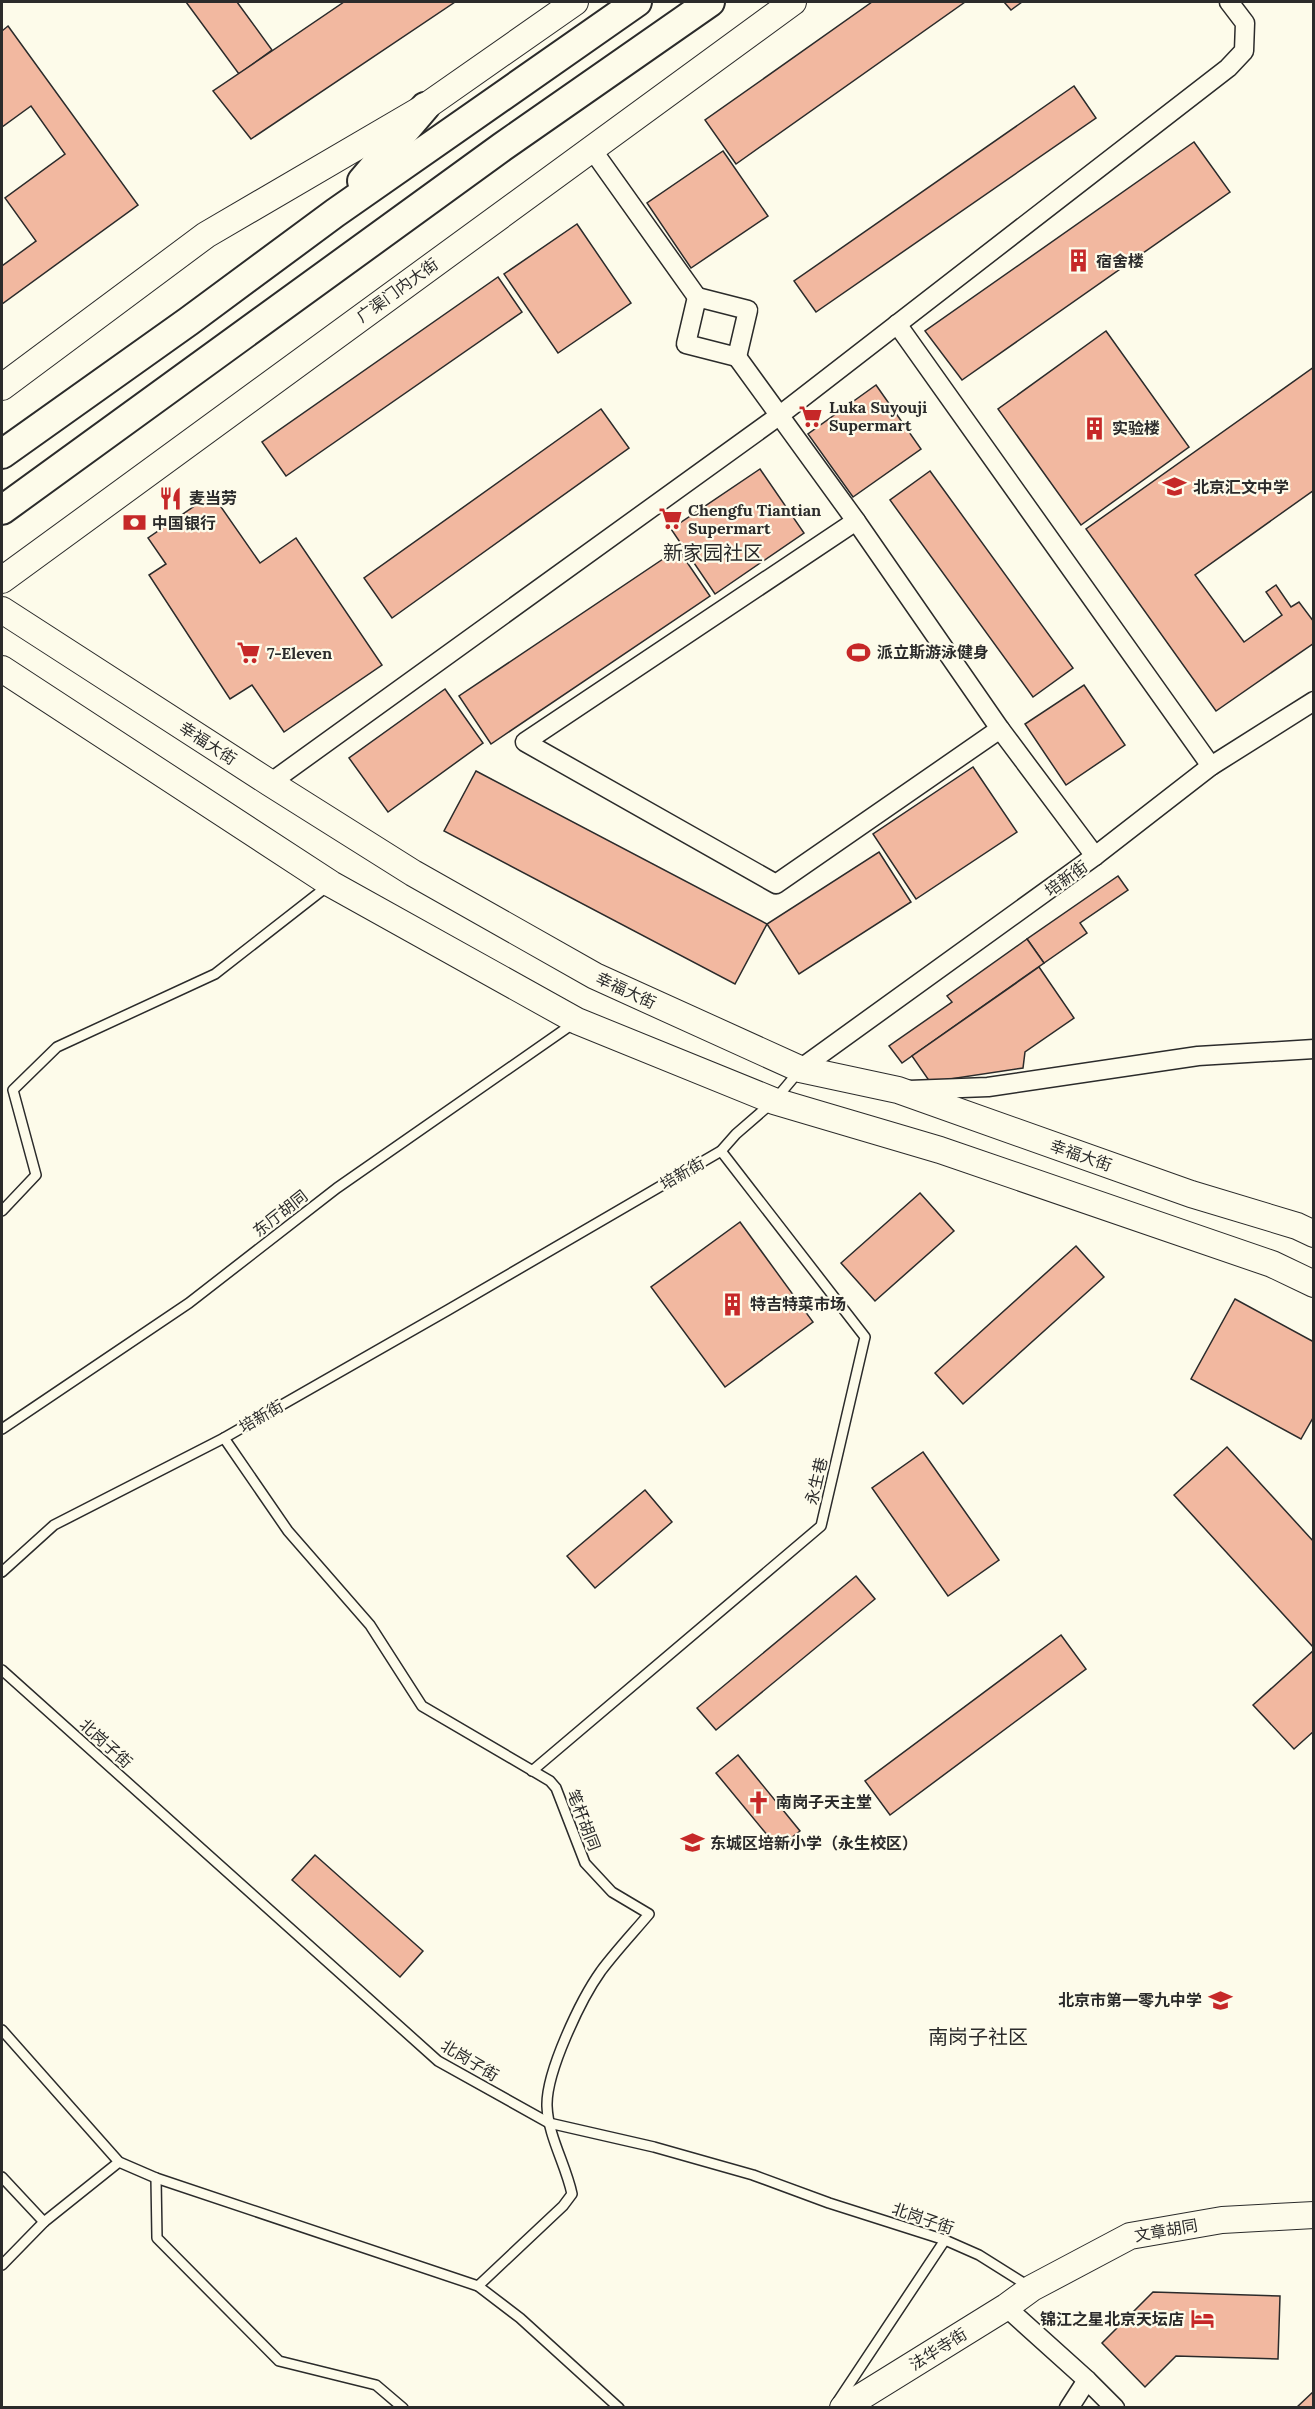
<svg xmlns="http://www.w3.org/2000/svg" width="1315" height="2409" font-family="Lora,'Noto Sans SC',serif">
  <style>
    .building { fill: #f2b8a0; stroke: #2b2b2b; stroke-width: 1.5 }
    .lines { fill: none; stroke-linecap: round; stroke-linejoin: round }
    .lane-casing { stroke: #2b2b2b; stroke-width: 12 }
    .street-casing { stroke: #2b2b2b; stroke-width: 21 }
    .secondary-casing { stroke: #2b2b2b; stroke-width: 28 }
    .primary-casing { stroke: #2b2b2b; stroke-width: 32 }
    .lane { stroke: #fdfbea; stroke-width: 9 }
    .street { stroke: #fdfbea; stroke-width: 18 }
    .secondary { stroke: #fdfbea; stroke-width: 26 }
    .primary { stroke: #fdfbea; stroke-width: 28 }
    .labels { text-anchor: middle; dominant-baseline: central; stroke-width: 4.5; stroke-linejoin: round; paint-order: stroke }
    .poi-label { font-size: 16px; font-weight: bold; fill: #2b2b2b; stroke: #fdfbea; text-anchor: start }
    .street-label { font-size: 16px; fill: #2b2b2b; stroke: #fdfbea }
    .quarter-label { font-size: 20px; fill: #2b2b2b; stroke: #fdfbea }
  </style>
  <rect width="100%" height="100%" fill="#fdfbea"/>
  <g class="building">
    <path d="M 186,2 L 237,2 L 272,50 L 239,74 Z"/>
    <path d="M 344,2 L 455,2 L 251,139 L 213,91 Z"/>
    <path d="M 872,2 L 965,2 L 736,164 L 705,120 Z"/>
    <path d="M 1004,2 L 1022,2 L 1011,10 Z"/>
    <path d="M 8,26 L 138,205 L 2,304 L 2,266 L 36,241 L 5,198 L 65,154 L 31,106 L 2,127 L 2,31 Z"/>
    <path d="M 1074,86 L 1096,118 L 816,312 L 794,281 Z"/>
    <path d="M 1194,142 L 1230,192 L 962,380 L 925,331 Z"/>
    <path d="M 723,151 L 768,216 L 691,268 L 647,203 Z"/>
    <path d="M 577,224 L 631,303 L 558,353 L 504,274 Z"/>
    <path d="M 498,277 L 522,312 L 286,476 L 262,442 Z"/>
    <path d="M 1106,331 L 1189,447 L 1081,525 L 998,409 Z"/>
    <path d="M 1314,367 L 1314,490 L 1195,575 L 1244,642 L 1282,615 L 1266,592 L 1276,585 L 1291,607 L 1299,602 L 1314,622 L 1314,643 L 1216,711 L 1086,529 Z"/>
    <path d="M 876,385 L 921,449 L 853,497 L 808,434 Z"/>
    <path d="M 601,409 L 629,448 L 392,618 L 364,578 Z"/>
    <path d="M 760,469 L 804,533 L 715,594 L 671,529 Z"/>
    <path d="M 930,471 L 1073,668 L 1033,697 L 890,500 Z"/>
    <path d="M 212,494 L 260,563 L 296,538 L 382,665 L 284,732 L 252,685 L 230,699 L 149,575 L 166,564 L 148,538 Z"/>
    <path d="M 678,549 L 710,596 L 491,744 L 459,696 Z"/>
    <path d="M 1084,685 L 1125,745 L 1066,785 L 1025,724 Z"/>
    <path d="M 445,689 L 483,743 L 388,812 L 349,758 Z"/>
    <path d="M 973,767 L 1017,832 L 916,899 L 873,834 Z"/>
    <path d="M 476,771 L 767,924 L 735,984 L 444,831 Z"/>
    <path d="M 879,852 L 911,902 L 799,974 L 767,924 Z"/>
    <path d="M 1118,876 L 1128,890 L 1080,923 L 1087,933 L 1044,963 L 1027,939 Z"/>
    <path d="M 1027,939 L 1044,963 L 902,1063 L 889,1046 L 952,1002 L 947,996 Z"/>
    <path d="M 1039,967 L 1074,1018 L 1025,1052 L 1023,1068 L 930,1082 L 912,1056 Z"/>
    <path d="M 920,1193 L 954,1231 L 875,1301 L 841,1263 Z"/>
    <path d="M 740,1222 L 813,1322 L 725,1387 L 651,1287 Z"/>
    <path d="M 1076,1246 L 1104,1277 L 963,1404 L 935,1373 Z"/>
    <path d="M 1235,1299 L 1314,1342 L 1314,1416 L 1301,1439 L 1191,1379 Z"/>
    <path d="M 1227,1447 L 1314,1542 L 1314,1648 L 1174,1495 Z"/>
    <path d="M 923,1452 L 999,1560 L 948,1596 L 872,1488 Z"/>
    <path d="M 645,1490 L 672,1522 L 595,1588 L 567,1556 Z"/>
    <path d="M 856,1576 L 875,1599 L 716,1730 L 697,1708 Z"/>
    <path d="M 1061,1635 L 1086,1669 L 890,1815 L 865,1781 Z"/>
    <path d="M 1314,1650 L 1314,1731 L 1294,1749 L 1253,1705 Z"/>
    <path d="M 738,1755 L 800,1831 L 778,1848 L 716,1773 Z"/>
    <path d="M 315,1855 L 423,1951 L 400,1977 L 292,1880 Z"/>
    <path d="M 1153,2292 L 1280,2296 L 1278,2359 L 1176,2356 L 1145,2387 L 1102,2343 Z"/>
    <path d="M 1314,2391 L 1314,2408 L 1296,2408 Z"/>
  </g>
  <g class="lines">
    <defs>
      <g id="lane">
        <path d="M 2,1211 L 36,1175 L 13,1090 L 57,1047 L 215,974 L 329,885"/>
        <path d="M 2,1429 L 189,1303 L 337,1188 L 574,1023"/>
        <path d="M 224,1438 L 288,1531 L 370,1625 L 422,1706 L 550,1781 L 556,1788 L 585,1863 L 612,1892 L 649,1914 C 633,1933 616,1951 601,1971 C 581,1999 546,2072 547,2106 C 548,2136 566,2165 572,2194 L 563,2206 L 478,2286"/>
        <path d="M 2,1572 L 54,1525 L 224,1438 L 448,1310 L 721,1151 L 736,1134 L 774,1101 L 800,1070"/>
        <path d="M 2,1670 L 438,2061 L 549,2123 L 654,2147 L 753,2175 L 829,2203 L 945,2240 L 979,2255 L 1030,2287"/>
        <path d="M 532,1771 L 821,1526 L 865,1337 L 721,1151"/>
        <path d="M 2,2030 L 119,2162 L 156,2178 L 478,2286 L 520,2318 L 619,2408"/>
        <path d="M 2,2177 L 44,2222 L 119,2162"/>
        <path d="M 156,2178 L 157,2238 L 279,2361 L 376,2385 L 403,2408"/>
        <path d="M 2,2265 L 44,2222"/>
        <path d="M 838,2401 L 945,2240"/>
      </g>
      <g id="street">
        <path d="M 591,148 L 697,297"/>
        <path d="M 697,297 L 748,310 L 737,357 L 686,344 Z"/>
        <path d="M 897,324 L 1211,766"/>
        <path d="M 737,357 L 856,521 L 1000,729 L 1095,856"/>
        <path d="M 856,521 L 525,742 L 776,884 L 1000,729"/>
        <path d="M 270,783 L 780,415 L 1228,68 L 1244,51 L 1245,23 L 1229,2"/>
        <path d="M 800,1069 L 1095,856 L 1211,766 L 1314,701"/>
        <path d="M 909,1090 L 988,1087 L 1198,1056 L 1314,1049"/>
        <path d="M 1006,2307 L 1087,2380"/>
        <path d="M 1069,2408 L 1087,2380 L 1115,2408"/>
      </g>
      <g id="secondary">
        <path d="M 2,387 L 206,235 L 425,107 L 575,2"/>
        <path d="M 2,580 L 793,2"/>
        <path d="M 2,610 L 270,783 L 413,873 L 595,976 L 800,1069 L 898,1090 L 1191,1194 L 1297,1226 L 1314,1234"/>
        <path d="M 2,669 L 331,884 L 577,1021 L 774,1101 L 940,1150 L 1272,1264 L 1314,1284"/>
        <path d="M 843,2408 L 1006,2307 L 1032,2288 L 1130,2236 L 1222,2220 L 1314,2215"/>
      </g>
      <g id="primary">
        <path d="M 362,181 L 425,107"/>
        <path d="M 2,454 L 189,321 L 335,213 L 637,2"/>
        <path d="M 2,510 L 502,147 L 710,2"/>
      </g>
    </defs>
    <use href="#lane" class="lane-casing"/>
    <use href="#street" class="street-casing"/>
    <use href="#secondary" class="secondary-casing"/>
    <use href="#primary" class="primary-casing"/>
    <use href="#lane" class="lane"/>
    <use href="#street" class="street"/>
    <use href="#secondary" class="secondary"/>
    <use href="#primary" class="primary"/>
  </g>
  <defs>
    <symbol id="building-bare" viewBox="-9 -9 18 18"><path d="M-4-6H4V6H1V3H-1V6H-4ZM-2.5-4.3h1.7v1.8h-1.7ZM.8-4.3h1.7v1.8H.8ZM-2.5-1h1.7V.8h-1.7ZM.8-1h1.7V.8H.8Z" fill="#c62828" stroke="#fdfbea" stroke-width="2.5" paint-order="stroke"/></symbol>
    <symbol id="supermarket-bare" viewBox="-9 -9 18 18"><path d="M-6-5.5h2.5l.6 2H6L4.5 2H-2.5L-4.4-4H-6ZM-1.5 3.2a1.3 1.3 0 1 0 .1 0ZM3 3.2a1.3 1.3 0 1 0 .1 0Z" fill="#c62828" stroke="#fdfbea" stroke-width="2.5" paint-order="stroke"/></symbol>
    <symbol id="school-bare" viewBox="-9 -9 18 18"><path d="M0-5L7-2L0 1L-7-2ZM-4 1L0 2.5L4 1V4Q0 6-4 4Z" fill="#c62828" stroke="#fdfbea" stroke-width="2.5" paint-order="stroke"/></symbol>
    <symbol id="restaurant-bare" viewBox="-9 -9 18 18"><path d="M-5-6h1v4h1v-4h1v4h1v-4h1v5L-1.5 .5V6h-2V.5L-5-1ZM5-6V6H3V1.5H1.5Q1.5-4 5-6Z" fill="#c62828" stroke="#fdfbea" stroke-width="2.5" paint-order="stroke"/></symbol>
    <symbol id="bank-bare" viewBox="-9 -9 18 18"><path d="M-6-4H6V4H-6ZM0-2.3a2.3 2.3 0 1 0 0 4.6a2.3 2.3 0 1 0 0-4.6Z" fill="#c62828" stroke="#fdfbea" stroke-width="2.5" paint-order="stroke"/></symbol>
    <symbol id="stadium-bare" viewBox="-9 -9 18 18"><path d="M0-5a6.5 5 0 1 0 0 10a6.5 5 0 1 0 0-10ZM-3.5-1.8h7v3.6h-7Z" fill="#c62828" stroke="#fdfbea" stroke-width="2.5" paint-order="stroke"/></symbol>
    <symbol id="church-bare" viewBox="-9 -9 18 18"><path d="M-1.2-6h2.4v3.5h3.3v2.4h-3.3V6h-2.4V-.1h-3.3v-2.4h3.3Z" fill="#c62828" stroke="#fdfbea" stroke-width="2.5" paint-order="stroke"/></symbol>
    <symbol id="hotel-bare" viewBox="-9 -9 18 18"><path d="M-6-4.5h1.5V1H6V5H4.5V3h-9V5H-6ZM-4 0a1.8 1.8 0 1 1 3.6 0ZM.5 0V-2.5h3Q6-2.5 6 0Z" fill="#c62828" stroke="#fdfbea" stroke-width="2.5" paint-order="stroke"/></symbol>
  </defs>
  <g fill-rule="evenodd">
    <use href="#building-bare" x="1062" y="244" width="33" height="33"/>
    <use href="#supermarket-bare" x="794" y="400" width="33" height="33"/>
    <use href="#building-bare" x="1078" y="412" width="33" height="33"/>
    <use href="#school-bare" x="1158" y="470" width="33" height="33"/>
    <use href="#restaurant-bare" x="154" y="482" width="33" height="33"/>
    <use href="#supermarket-bare" x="654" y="502" width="33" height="33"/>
    <use href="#bank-bare" x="118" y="506" width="33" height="33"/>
    <use href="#stadium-bare" x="842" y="636" width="33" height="33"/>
    <use href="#supermarket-bare" x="232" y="636" width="33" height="33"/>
    <use href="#building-bare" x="716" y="1288" width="33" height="33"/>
    <use href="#church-bare" x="742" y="1786" width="33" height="33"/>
    <use href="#school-bare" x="676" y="1826" width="33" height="33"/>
    <use href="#school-bare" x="1204" y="1984" width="33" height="33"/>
    <use href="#hotel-bare" x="1186" y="2302" width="33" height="33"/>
  </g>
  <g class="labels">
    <g class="poi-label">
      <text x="1096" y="261">宿舍楼</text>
      <text x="829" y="407">Luka Suyouji<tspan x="829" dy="18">Supermart</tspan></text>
      <text x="1112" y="428">实验楼</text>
      <text x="1193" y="487">北京汇文中学</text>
      <text x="189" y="498">麦当劳</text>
      <text x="688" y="510">Chengfu Tiantian<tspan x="688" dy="18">Supermart</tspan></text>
      <text x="152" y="523">中国银行</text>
      <text x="877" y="652">派立斯游泳健身</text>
      <text x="267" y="653">7-Eleven</text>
      <text x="750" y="1304">特吉特菜市场</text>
      <text x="776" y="1802">南岗子天主堂</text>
      <text x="710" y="1843">东城区培新小学（永生校区）</text>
      <text x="1202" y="2000" text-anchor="end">北京市第一零九中学</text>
      <text x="1184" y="2319" text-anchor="end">锦江之星北京天坛店</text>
    </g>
    <g class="street-label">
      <text transform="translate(397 290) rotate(-36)">广渠门内大街</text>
      <text transform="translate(208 743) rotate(33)">幸福大街</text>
      <text transform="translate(1066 878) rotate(-36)">培新街</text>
      <text transform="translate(626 990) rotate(25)">幸福大街</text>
      <text transform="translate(1081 1155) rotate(19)">幸福大街</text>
      <text transform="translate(682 1173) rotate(-30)">培新街</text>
      <text transform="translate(280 1213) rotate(-38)">东厅胡同</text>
      <text transform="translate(261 1416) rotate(-30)">培新街</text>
      <text transform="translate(816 1481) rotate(-77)">永生巷</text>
      <text transform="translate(106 1743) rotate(42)">北岗子街</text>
      <text transform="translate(584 1820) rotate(69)">笔杆胡同</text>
      <text transform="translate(470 2060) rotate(31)">北岗子街</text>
      <text transform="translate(923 2218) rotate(19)">北岗子街</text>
      <text transform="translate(1166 2230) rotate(-10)">文章胡同</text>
      <text transform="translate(938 2349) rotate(-32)">法华寺街</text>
    </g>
    <g class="quarter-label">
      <text x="713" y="552">新家园社区</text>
      <text x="978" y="2036">南岗子社区</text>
    </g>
  </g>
  <rect width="1315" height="2409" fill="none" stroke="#2b2b2b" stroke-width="6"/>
</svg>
